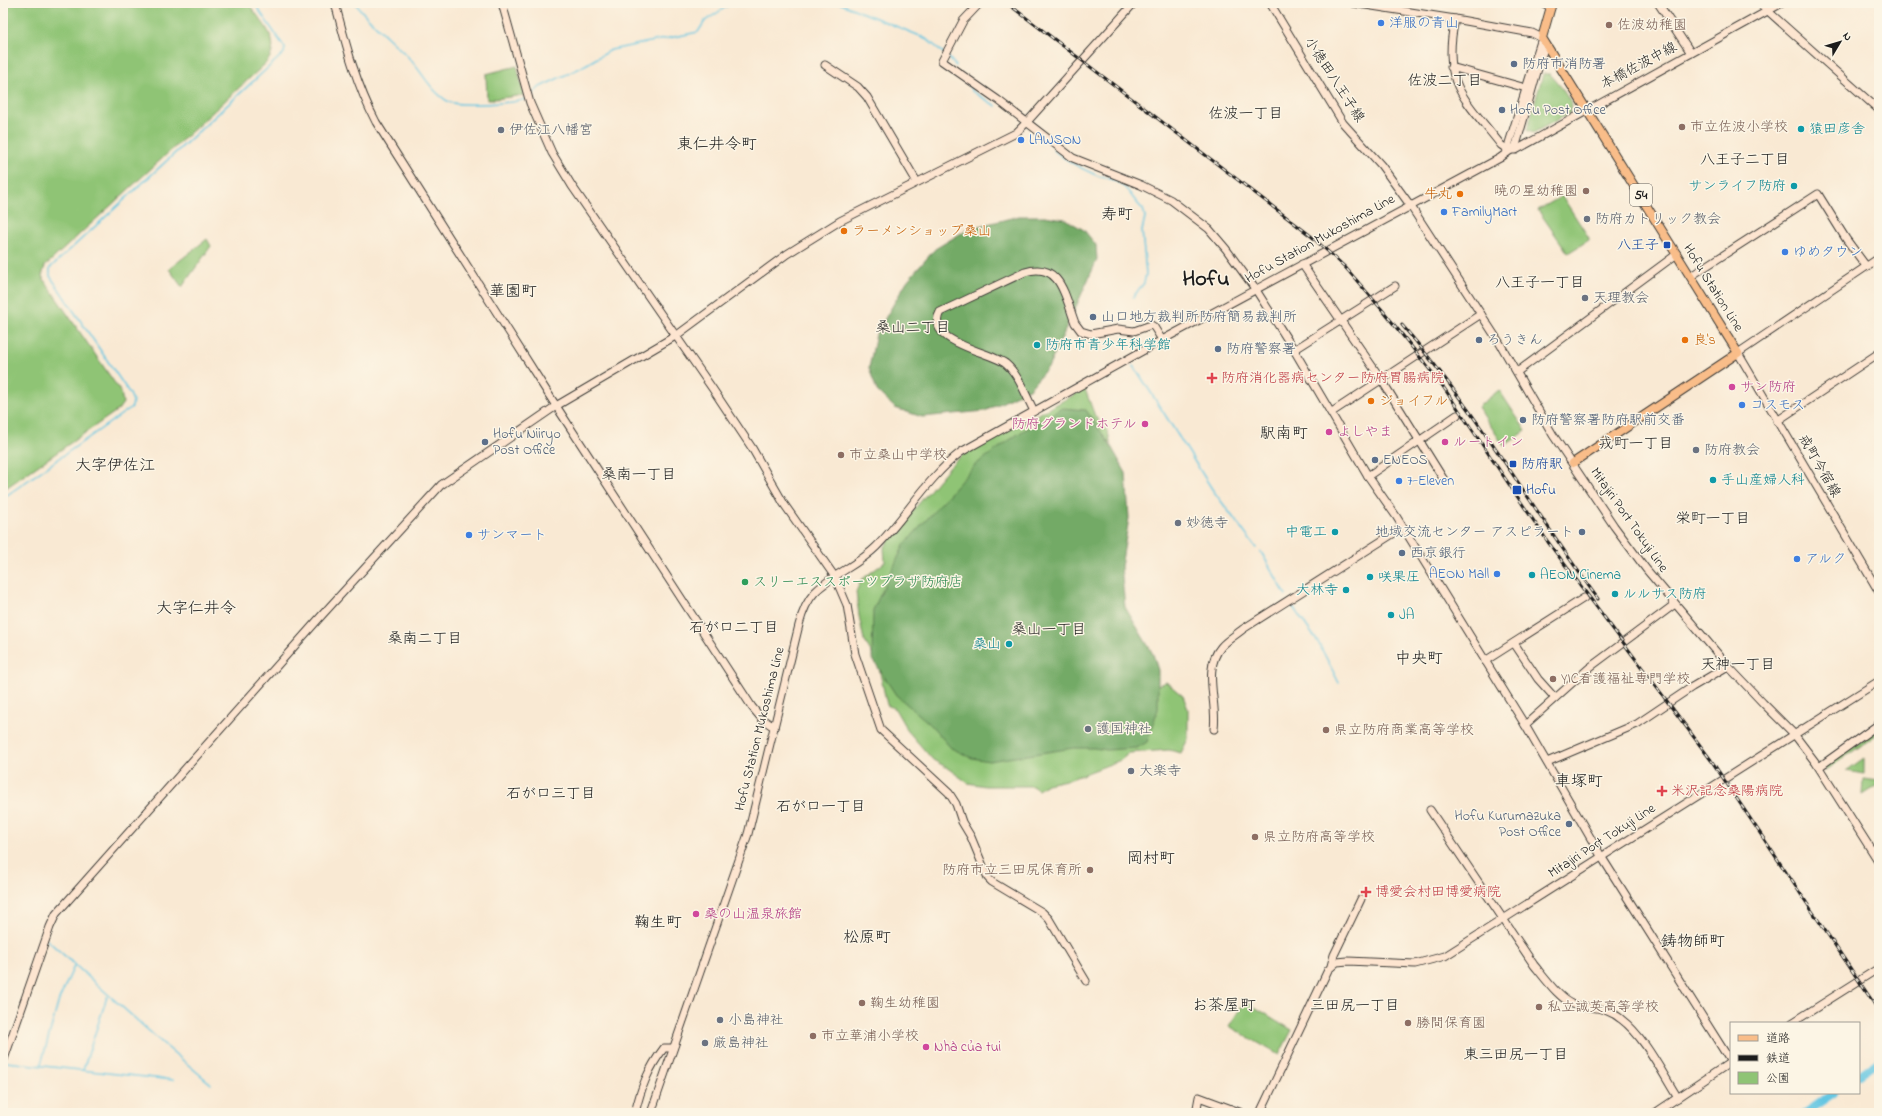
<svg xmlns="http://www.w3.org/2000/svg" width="1882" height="1116" font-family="'Indie Flower','Klee One',sans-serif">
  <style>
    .green { fill: #8fc475; stroke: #567048 }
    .forest { fill: #73aa66; stroke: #486341 }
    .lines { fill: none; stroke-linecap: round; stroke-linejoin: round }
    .stream { stroke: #64c6e2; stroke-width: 1.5 }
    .river { stroke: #64c6e2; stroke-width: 8 }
    .secondary-casing { stroke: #3d3b37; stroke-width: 9 }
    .primary-casing { stroke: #3d3b37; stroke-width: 10 }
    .secondary { stroke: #fde5d0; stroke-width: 7 }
    .primary { stroke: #f9bd89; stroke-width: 8 }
    .rail-casing { stroke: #1c1c1c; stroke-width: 3 }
    .rail { stroke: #fcf5e5; stroke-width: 1.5; stroke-dasharray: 4.5; stroke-linecap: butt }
    .shop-dot { fill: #3f7fe0; stroke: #fcf5e5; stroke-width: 1.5 }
    .education-dot { fill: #8d6e63; stroke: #fcf5e5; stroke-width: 1.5 }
    .service-dot { fill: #5c6f8a; stroke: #fcf5e5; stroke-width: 1.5 }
    .culture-dot { fill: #0f9aa8; stroke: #fcf5e5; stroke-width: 1.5 }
    .worship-dot { fill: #6b7280; stroke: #fcf5e5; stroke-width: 1.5 }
    .food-dot { fill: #e8710a; stroke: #fcf5e5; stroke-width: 1.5 }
    .transit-dot { fill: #1a4fb4; stroke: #fcf5e5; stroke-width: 1.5 }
    .health-dot { fill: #e0444e; stroke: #fcf5e5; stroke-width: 1.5 }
    .hotel-dot { fill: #d1479c; stroke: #fcf5e5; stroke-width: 1.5 }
    .leisure-dot { fill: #2e9e5b; stroke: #fcf5e5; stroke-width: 1.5 }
    .labels { text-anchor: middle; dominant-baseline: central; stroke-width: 3; stroke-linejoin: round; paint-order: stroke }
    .shield { fill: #fcf5e5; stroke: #5f5d58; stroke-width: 1 }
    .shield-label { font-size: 13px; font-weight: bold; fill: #1c1c1c }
    .shop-label { font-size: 14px; fill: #366cbe; stroke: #fcf5e5; text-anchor: start }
    .education-label { font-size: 14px; fill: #785e54; stroke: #fcf5e5; text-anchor: start }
    .service-label { font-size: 14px; fill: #4e5e75; stroke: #fcf5e5; text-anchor: start }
    .street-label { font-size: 14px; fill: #1c1c1c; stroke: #fcf5e5 }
    .culture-label { font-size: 14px; fill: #0d838f; stroke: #fcf5e5; text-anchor: start }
    .worship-label { font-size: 14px; fill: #5b616d; stroke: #fcf5e5; text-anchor: start }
    .food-label { font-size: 14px; fill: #c56008; stroke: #fcf5e5; text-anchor: start }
    .transit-label { font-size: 14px; fill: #164399; stroke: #fcf5e5; text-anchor: start }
    .health-label { font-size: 14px; fill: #be3a42; stroke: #fcf5e5; text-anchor: start }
    .hotel-label { font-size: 14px; fill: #b23c85; stroke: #fcf5e5; text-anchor: start }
    .leisure-label { font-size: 14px; fill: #27864d; stroke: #fcf5e5; text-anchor: start }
    .neighbourhood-label { font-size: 15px; fill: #1c1c1c; stroke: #fcf5e5 }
    .quarter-label { font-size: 16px; fill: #1c1c1c; stroke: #fcf5e5 }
    .town-label { font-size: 22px; font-weight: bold; fill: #1c1c1c; stroke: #fcf5e5 }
  </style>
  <rect width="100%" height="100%" fill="#fcf5e5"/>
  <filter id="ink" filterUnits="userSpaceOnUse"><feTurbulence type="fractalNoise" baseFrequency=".025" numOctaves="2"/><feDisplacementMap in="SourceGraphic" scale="8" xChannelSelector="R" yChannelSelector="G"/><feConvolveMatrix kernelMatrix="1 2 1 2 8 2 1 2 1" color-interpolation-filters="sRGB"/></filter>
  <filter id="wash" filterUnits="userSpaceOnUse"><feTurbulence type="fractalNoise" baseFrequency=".012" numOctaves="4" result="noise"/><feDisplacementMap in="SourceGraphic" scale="16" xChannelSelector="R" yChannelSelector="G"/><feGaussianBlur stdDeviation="0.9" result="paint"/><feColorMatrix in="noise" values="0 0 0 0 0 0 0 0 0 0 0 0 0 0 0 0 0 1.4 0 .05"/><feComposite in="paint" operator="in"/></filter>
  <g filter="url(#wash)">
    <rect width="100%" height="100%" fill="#f9e9d3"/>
    <g class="green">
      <path d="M 12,3 L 248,3 C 261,22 286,43 264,65 L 45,266 L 42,276 L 44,280 L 121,392 L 123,403 L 118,410 L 3,490 L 3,9 Z"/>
      <path d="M 517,66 L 524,95 L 487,100 L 486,74 Z"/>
      <path d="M 1543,74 L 1550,74 L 1562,88 L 1572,105 L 1570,113 L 1533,133 L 1527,130 Z"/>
      <path d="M 1562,196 L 1589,238 L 1589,240 L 1568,253 L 1538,210 Z"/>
      <path d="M 207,239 L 211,246 L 182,287 L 169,269 Z"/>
      <path d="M 1085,389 L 1095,416 L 1108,432 L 1110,441 L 1109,550 L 1147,689 L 1166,682 L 1183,696 L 1188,709 L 1188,739 L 1181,753 L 1169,750 L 1129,753 L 1121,760 L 1071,779 L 1047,784 L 1038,790 L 1032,786 L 985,786 L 968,783 L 946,767 L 933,760 L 907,730 L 895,709 L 887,705 L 878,664 L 864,640 L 859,616 L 856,592 L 861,580 L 885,562 L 884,548 L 892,536 L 950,466 L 962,455 Z"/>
      <path d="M 1499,390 L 1526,431 L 1504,446 L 1478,407 Z"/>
      <path d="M 1879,729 L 1879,733 L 1825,771 L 1826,765 Z"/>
      <path d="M 1864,758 L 1864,774 L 1846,771 Z"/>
      <path d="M 1863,779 L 1879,781 L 1879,784 L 1862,795 Z"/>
      <path d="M 1245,1001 L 1292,1030 L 1279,1055 L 1229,1026 Z"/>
    </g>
    <g class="forest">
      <path d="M 1019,216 L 1045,216 L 1065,219 L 1084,230 L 1096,245 L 1097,260 L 1049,366 L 1029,389 L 985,411 L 922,417 L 895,408 L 877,391 L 869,368 L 876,334 L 907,281 L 935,249 L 968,229 Z"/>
      <path d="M 1062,408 L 1086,410 L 1112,448 L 1126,473 L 1129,518 L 1121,567 L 1125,607 L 1153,654 L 1158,670 L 1158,709 L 1147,742 L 1137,748 L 1107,750 L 1094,748 L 1073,748 L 989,761 L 972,758 L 951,748 L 930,724 L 896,695 L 872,658 L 873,610 L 904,545 L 975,465 L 1018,434 Z"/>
    </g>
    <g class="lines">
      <g class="stream">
        <path d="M 355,3 C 371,24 392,40 410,59 C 423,73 431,92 449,102 C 458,106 518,104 527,98"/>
        <path d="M 839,3 L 925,38 L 944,53"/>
        <path d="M 3,4 L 5,3"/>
        <path d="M 947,56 L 956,66"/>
        <path d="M 968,84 L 972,91 L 996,106"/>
        <path d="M 530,96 L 540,87 L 580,68 L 611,50 L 698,32 L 705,21 L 732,3"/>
        <path d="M 1053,150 C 1066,161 1082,169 1098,176 C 1103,178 1110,178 1115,181 C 1128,186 1133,201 1143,209 L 1145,217 L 1142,231 L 1146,274 L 1144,283 L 1133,297"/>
        <path d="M 1134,366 L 1212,489 L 1256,548"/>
        <path d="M 3,498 L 132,407 L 133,401 L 130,394 L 50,276 L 50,268 L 284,53 L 285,48 L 254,3"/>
        <path d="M 1261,552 L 1286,595"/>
        <path d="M 1292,606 L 1318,642 L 1339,683"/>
        <path d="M 47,940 L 167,1047 L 211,1084"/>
        <path d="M 6,1062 L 173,1080"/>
        <path d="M 41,1064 L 59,1000 L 75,964"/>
        <path d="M 83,1070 L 107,997"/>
      </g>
      <g class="river">
        <path d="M 1859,1075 L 1879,1061"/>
        <path d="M 1805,1113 L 1834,1093"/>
      </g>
    </g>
  </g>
  <g filter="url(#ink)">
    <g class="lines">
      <defs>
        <g id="secondary">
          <path d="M 335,3 C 346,45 356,84 376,122 L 549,395 L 752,707 L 762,719 L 774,727"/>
          <path d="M 502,3 L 530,103 L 552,153 L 572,186 L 712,388 L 752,448 L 784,504 L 835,577 L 847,605 L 855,654 L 881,730 L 949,793 L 956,804 L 962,822 L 971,837 L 988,878 L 992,882 L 1042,912 L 1049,919 L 1086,981"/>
          <path d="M 980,3 L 963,21 L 942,61 L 998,100 L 1073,158 L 1141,185 L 1171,200 L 1209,229 L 1226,249 L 1256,290 L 1294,350 L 1368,476 L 1396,516 L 1525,725 L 1601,856 L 1731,1062"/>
          <path d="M 1270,3 L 1343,123 L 1381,165 L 1410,205 L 1499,342 L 1553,435 L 1614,526 L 1646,569 L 1728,666 L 1763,703 L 1794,734 L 1816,763 L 1879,862"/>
          <path d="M 1353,3 L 1455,19 L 1532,33 L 1542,38"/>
          <path d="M 1543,3 L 1551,7"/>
          <path d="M 1658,3 L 1691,53"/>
          <path d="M 1759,3 L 1879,110"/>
          <path d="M 1455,19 C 1441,83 1464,98 1501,145 L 1508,150"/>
          <path d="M 825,65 L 858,87 L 867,97 L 917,182"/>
          <path d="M 1451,67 L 1526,88"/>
          <path d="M 1508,150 L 1509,143 L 1541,41"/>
          <path d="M 1512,150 L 1516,150 L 1782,3"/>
          <path d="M 1879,258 L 1738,353 L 1879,592"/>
          <path d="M 1302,264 L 1381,379 L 1444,480"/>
          <path d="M 1691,276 L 1818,194 L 1846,239 L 1866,266"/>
          <path d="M 1294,350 L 1395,286"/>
          <path d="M 1517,372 L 1677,254"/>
          <path d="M 1034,411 C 1026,396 1019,375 1006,364 C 992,352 923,342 940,312 L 1025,272 C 1061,261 1065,297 1075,323 L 1081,331 L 1091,334 L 1118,329 L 1134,331 L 1151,325 L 1154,327 L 1162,340"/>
          <path d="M 1332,412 L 1481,314"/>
          <path d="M 1777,421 L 1879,353"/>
          <path d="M 1368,476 L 1457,415"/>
          <path d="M 1514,643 L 1538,679 L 1555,698"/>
          <path d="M 1485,661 L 1584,598"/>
          <path d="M 1525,725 L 1589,668 L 1675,604"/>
          <path d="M 1214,729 C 1218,703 1202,669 1221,647 C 1227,640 1236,635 1243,629 L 1402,528"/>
          <path d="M 1547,762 L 1637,724 L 1692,687 L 1728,666"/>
          <path d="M 1819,767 L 1879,724"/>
          <path d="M 1430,810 L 1534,965 C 1544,977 1560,1000 1575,1005 C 1579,1007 1585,1006 1590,1007 C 1600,1008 1613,1012 1621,1019 C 1645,1037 1662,1073 1678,1098"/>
          <path d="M 1331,966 L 1334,955 L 1361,899"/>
          <path d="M 1792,1023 L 1879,968"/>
          <path d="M 3,1062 L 50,927 L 56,914 L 323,614 L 441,485 L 556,406 L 677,335 L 787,254 L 840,221 L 1016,133 L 1027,122 L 1134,3"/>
          <path d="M 635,1113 C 641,1088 648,1069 664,1048 L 673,1048"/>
          <path d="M 651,1113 L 748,834 L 799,625 C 802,613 806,602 815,592 C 833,574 858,565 876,547 C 906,517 927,478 961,452 L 1162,340 L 1500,158 L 1515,147 L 1517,142 L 1543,51 L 1542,38"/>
          <path d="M 1196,1113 L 1199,1097 L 1242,1113"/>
          <path d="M 1260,1113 L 1328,970 L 1337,962 L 1348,961 L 1415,964 L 1445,956 L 1879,681"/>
          <path d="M 1655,1113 L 1731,1062"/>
        </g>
        <path id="primary" d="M 1552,3 L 1542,38 L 1738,353 L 1573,463"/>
      </defs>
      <use href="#secondary" class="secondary-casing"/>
      <use href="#primary" class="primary-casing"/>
      <use href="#secondary" class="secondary"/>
      <use href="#primary" class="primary"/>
      <defs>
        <g id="rail">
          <path d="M 1007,3 L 1311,236 L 1345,267 L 1384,312 L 1442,385 L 1548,542 L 1711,760 L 1879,1011"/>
          <path d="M 1402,325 C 1475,409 1532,508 1598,599"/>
        </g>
      </defs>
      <use href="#rail" class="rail-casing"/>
      <use href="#rail" class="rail"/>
    </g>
  </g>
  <g class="shop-dot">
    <circle cx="1381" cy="23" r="4"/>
    <circle cx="1021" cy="140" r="4"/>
    <circle cx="1444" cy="212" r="4"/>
    <circle cx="1785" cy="252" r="4"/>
    <circle cx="1742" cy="405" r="4"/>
    <circle cx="1399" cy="481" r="4"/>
    <circle cx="469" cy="535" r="4"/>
    <circle cx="1797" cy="559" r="4"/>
    <circle cx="1497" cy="574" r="4"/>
  </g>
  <g class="education-dot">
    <circle cx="1609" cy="25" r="4"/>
    <circle cx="1682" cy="127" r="4"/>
    <circle cx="1586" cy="191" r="4"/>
    <circle cx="841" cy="455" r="4"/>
    <circle cx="1553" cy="679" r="4"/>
    <circle cx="1326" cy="730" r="4"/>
    <circle cx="1255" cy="837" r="4"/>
    <circle cx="1090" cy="870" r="4"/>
    <circle cx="862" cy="1003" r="4"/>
    <circle cx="1539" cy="1007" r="4"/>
    <circle cx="1408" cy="1023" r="4"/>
    <circle cx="813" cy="1036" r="4"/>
  </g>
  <g class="service-dot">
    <circle cx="1514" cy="64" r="4"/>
    <circle cx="1502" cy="110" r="4"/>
    <circle cx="1093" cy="317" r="4"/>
    <circle cx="1479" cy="340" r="4"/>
    <circle cx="1218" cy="349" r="4"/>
    <circle cx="1523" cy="420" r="4"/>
    <circle cx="485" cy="442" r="4"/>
    <circle cx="1375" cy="460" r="4"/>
    <circle cx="1582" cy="532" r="4"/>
    <circle cx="1402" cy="553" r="4"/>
    <circle cx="1569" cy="824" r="4"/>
  </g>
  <g class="culture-dot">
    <circle cx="1801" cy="129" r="4"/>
    <circle cx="1794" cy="186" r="4"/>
    <circle cx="1037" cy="345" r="4"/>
    <circle cx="1713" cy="480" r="4"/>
    <circle cx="1335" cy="532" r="4"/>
    <circle cx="1532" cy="575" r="4"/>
    <circle cx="1370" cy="577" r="4"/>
    <circle cx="1346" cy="590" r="4"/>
    <circle cx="1615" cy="594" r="4"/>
    <circle cx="1391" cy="615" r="4"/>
    <circle cx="1009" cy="644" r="4"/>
  </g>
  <g class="worship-dot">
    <circle cx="501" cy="130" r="4"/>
    <circle cx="1587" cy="219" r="4"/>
    <circle cx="1585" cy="298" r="4"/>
    <circle cx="1696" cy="450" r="4"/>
    <circle cx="1178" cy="523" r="4"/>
    <circle cx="1088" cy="729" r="4"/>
    <circle cx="1131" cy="771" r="4"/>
    <circle cx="720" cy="1020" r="4"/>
    <circle cx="705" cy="1043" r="4"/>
  </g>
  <g class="food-dot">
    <circle cx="1460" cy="194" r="4"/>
    <circle cx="844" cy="231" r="4"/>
    <circle cx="1685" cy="340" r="4"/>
    <circle cx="1371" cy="401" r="4"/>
  </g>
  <g class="transit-dot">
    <rect x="1663" y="241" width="8" height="8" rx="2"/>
    <rect x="1509" y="460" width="8" height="8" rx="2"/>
    <rect x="1512" y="485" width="10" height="10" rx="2"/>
  </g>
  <g class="health-dot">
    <path d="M1210 372h4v4h4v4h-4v4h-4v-4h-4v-4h4z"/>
    <path d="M1660 785h4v4h4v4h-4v4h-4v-4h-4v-4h4z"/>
    <path d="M1364 886h4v4h4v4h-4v4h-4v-4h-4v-4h4z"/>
  </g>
  <g class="hotel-dot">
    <circle cx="1732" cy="387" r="4"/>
    <circle cx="1145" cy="424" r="4"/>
    <circle cx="1329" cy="432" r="4"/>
    <circle cx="1445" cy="442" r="4"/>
    <circle cx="696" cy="914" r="4"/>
    <circle cx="926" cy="1047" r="4"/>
  </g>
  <circle class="leisure-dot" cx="745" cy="582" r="4"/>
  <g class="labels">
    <rect class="shield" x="1630" y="184" width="22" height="22" rx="3"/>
    <g class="shield-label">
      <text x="1641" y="195">54</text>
    </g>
    <g class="shop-label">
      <text x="1389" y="23">洋服の青山</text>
      <text x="1029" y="140">LAWSON</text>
      <text x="1452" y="212">FamilyMart</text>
      <text x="1793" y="252">ゆめタウン</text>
      <text x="1750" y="405">コスモス</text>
      <text x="1407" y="481">7-Eleven</text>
      <text x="477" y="535">サンマート</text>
      <text x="1805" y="559">アルク</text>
      <text x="1489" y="574" text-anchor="end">AEON Mall</text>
    </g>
    <g class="education-label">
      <text x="1617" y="25">佐波幼稚園</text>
      <text x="1690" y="127">市立佐波小学校</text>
      <text x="1578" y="191" text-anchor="end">暁の星幼稚園</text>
      <text x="849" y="455">市立桑山中学校</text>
      <text x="1561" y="679">YIC看護福祉専門学校</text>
      <text x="1334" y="730">県立防府商業高等学校</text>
      <text x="1263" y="837">県立防府高等学校</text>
      <text x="1082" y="870" text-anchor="end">防府市立三田尻保育所</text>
      <text x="870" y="1003">鞠生幼稚園</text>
      <text x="1547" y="1007">私立誠英高等学校</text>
      <text x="1416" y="1023">勝間保育園</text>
      <text x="821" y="1036">市立華浦小学校</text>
    </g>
    <g class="service-label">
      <text x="1522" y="64">防府市消防署</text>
      <text x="1510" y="110">Hofu Post Office</text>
      <text x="1101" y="317">山口地方裁判所防府簡易裁判所</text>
      <text x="1487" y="340">ろうきん</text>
      <text x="1226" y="349">防府警察署</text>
      <text x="1531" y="420">防府警察署防府駅前交番</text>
      <text x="493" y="434">Hofu Niiryo<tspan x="493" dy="16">Post Office</tspan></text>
      <text x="1383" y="460">ENEOS</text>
      <text x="1574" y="532" text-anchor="end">地域交流センター アスピラート</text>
      <text x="1410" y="553">西京銀行</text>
      <text x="1561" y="816" text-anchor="end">Hofu Kurumazuka<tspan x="1561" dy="16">Post Office</tspan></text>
    </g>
    <g class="street-label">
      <text transform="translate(1639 66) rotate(-28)">本橋佐波中線</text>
      <text transform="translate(1334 80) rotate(57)">小徳田八王子線</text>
      <text transform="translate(1320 239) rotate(-29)">Hofu Station Mukoshima Line</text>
      <text transform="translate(1713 288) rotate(58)">Hofu Station Line</text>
      <text transform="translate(1819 466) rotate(60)">戒町今宿線</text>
      <text transform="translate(1629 520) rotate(55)">Mitajiri Port Tokuji Line</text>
      <text transform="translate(760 729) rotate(-76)">Hofu Station Mukoshima Line</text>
      <text transform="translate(1602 841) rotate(-33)">Mitajiri Port Tokuji Line</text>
    </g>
    <g class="culture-label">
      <text x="1809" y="129">猿田彦舎</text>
      <text x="1786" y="186" text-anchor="end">サンライフ防府</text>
      <text x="1045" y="345">防府市青少年科学館</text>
      <text x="1721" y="480">手山産婦人科</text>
      <text x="1327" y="532" text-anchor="end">中電工</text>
      <text x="1540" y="575">AEON Cinema</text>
      <text x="1378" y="577">咲果圧</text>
      <text x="1338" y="590" text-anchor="end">大林寺</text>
      <text x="1623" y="594">ルルサス防府</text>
      <text x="1399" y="615">JA</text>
      <text x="1001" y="644" text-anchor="end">桑山</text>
    </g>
    <g class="worship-label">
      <text x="509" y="130">伊佐江八幡宮</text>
      <text x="1595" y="219">防府カトリック教会</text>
      <text x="1593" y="298">天理教会</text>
      <text x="1704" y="450">防府教会</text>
      <text x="1186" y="523">妙徳寺</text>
      <text x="1096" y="729">護国神社</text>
      <text x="1139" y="771">大楽寺</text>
      <text x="728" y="1020">小島神社</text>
      <text x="713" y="1043">厳島神社</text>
    </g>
    <g class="food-label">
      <text x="1452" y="194" text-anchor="end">牛丸</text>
      <text x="852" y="231">ラーメンショップ桑山</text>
      <text x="1693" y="340">良's</text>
      <text x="1379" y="401">ジョイフル</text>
    </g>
    <g class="transit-label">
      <text x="1659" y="245" text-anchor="end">八王子</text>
      <text x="1521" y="464">防府駅</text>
      <text x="1526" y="490">Hofu</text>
    </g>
    <g class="health-label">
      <text x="1221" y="378">防府消化器病センター防府胃腸病院</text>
      <text x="1671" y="791">米沢記念桑陽病院</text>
      <text x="1375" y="892">博愛会村田博愛病院</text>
    </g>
    <g class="hotel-label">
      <text x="1740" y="387">サン防府</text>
      <text x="1137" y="424" text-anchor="end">防府グランドホテル</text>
      <text x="1337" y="432">よしやま</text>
      <text x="1453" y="442">ルートイン</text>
      <text x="704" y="914">桑の山温泉旅館</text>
      <text x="934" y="1047">Nhà của tui</text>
    </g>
    <g class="leisure-label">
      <text x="753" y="582">スリーエススポーツプラザ防府店</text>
    </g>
    <g class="neighbourhood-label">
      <text x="1445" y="81">佐波二丁目</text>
      <text x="1246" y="114">佐波一丁目</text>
      <text x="1745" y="160">八王子二丁目</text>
      <text x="1540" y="283">八王子一丁目</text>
      <text x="913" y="328">桑山二丁目</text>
      <text x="1636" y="444">戎町一丁目</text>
      <text x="639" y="475">桑南一丁目</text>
      <text x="1713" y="519">栄町一丁目</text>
      <text x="734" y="628">石が口二丁目</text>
      <text x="1049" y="630">桑山一丁目</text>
      <text x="425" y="639">桑南二丁目</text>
      <text x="1738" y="665">天神一丁目</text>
      <text x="551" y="794">石が口三丁目</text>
      <text x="821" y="807">石が口一丁目</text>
      <text x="1355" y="1006">三田尻一丁目</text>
      <text x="1516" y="1055">東三田尻一丁目</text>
    </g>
    <g class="quarter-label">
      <text x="717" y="145">東仁井令町</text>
      <text x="1117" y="215">寿町</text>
      <text x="513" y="292">華園町</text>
      <text x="1284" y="434">駅南町</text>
      <text x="115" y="466">大字伊佐江</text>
      <text x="196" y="609">大字仁井令</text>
      <text x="1419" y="659">中央町</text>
      <text x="1579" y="782">車塚町</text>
      <text x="1151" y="859">岡村町</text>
      <text x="658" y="923">鞠生町</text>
      <text x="867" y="938">松原町</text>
      <text x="1693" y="942">鋳物師町</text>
      <text x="1224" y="1006">お茶屋町</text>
    </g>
    <g class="town-label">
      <text x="1206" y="280">Hofu</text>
    </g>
  </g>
  <rect width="1882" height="1116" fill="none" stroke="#fcf5e5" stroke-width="16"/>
  <rect x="1730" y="1022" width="130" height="72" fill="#fcf5e5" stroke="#a29e95"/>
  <rect x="1738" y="1035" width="20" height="6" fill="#f9bd89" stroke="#a29e95"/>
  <text x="1766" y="1042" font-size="12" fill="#1c1c1c">道路</text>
  <rect x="1738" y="1055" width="20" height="6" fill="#1c1c1c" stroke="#a29e95"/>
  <text x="1766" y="1062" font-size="12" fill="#1c1c1c">鉄道</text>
  <rect x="1738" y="1072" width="20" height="12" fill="#8fc475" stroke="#a29e95"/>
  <text x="1766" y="1082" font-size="12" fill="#1c1c1c">公園</text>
  <g transform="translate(1840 42) rotate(52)" stroke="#fcf5e5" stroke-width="3" paint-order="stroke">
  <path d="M0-3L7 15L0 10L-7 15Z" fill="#1c1c1c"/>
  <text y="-6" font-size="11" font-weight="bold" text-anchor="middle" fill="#1c1c1c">N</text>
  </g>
</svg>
